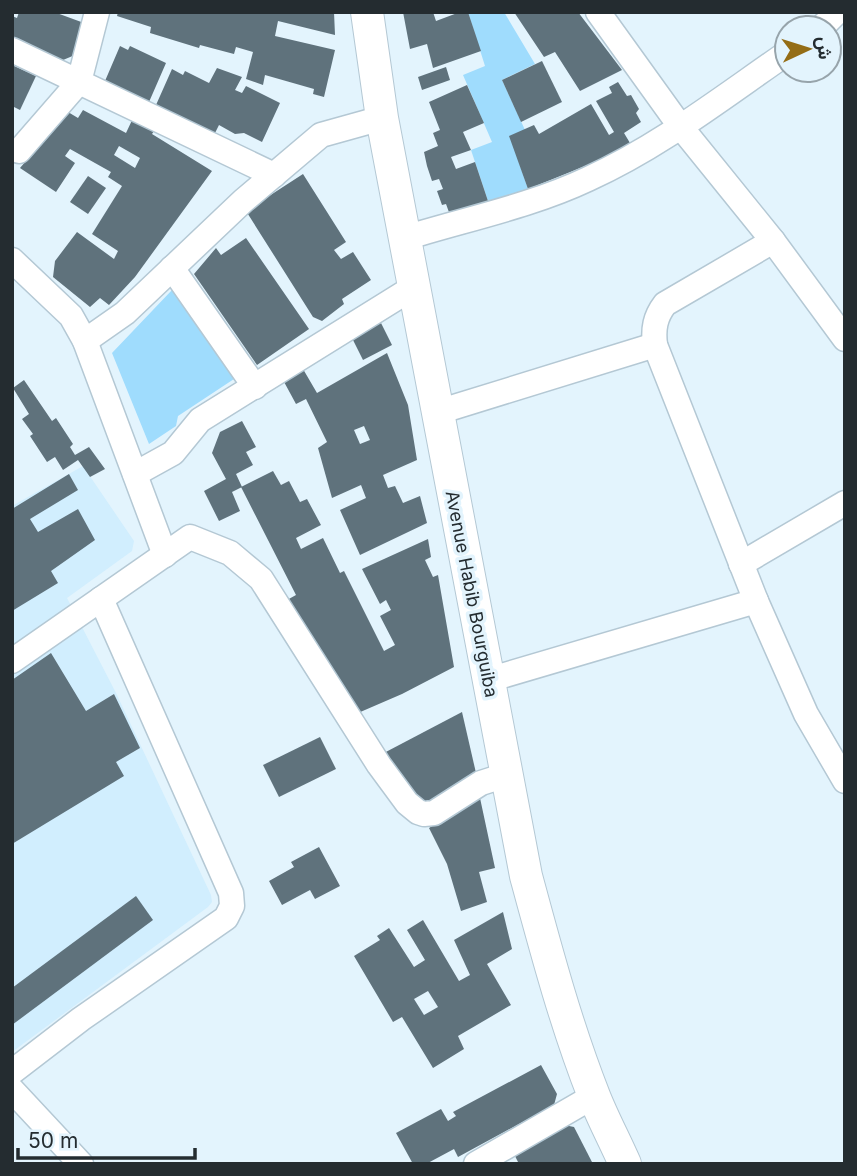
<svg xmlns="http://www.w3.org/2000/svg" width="857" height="1176" font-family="Inter,Vazirmatn,sans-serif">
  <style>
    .built { fill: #d1eefe }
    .green { fill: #9fdcfd }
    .building { fill: #5f727c; fill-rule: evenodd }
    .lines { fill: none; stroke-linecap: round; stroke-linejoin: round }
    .minor-casing { stroke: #b4c8d4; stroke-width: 27 }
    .tertiary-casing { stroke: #b4c8d4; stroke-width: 34 }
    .minor { stroke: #fff; stroke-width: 24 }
    .tertiary { stroke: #fff; stroke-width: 32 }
    .labels { text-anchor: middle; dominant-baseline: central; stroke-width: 7; stroke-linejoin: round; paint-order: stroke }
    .street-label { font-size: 18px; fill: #242c30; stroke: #e3f4fd }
  </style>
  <rect width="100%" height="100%" fill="#e3f4fd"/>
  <path class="built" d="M 83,466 L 134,541 L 132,551 L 67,598 L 116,693 L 211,895 L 212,902 L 208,907 L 12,1052 L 12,506 Z"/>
  <g class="green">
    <path d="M 468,12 L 504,12 L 535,64 L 502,80 L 525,130 L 510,136 L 528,189 L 488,201 L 471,150 L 492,142 L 463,75 L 485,66 Z"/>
    <path d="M 172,290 L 234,379 L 178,416 L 176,426 L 149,444 L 112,353 Z"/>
  </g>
  <g class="building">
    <path d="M 19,12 L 54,12 L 84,23 L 75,55 L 63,60 L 12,37 L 12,16 L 17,18 Z"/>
    <path d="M 118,12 L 334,12 L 335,35 L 278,21 L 275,36 L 335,50 L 324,97 L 313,94 L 314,89 L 265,75 L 263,85 L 246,79 L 253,52 L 236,47 L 234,54 L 200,45 L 199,48 L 150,33 L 151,27 L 117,16 Z"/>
    <path d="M 403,12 L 433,12 L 436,21 L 460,12 L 468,12 L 481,51 L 433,68 L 427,44 L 410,49 Z"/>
    <path d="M 514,12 L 578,12 L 622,70 L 580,91 L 555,52 L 544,57 Z"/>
    <path d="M 120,46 L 128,50 L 130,46 L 166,63 L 149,102 L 105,81 Z"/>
    <path d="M 542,61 L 562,102 L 521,122 L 502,80 Z"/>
    <path d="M 12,65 L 36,76 L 20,110 L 12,106 Z"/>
    <path d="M 446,67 L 450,80 L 422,90 L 418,77 Z"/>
    <path d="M 217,68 L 242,77 L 235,90 L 242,93 L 246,86 L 280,103 L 262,142 L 244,133 L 235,134 L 219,125 L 215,133 L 156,105 L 172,69 L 183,75 L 185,71 L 209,83 Z"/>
    <path d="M 618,82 L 627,96 L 631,95 L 639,109 L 636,113 L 641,122 L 624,133 L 630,143 L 605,158 L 528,189 L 509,136 L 534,125 L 539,134 L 591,104 L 609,135 L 614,132 L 596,101 L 612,93 L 609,87 Z"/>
    <path d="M 467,85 L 484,123 L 463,132 L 471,150 L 451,157 L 456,169 L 475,162 L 488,201 L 450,215 L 446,204 L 442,205 L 437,191 L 443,189 L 439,179 L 432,181 L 427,166 L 424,152 L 438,146 L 433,133 L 440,130 L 429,102 Z"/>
    <path d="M 83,110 L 126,133 L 134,116 L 156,128 L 152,134 L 212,171 L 135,277 L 109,305 L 100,298 L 90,307 L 53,277 L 55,261 L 77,232 L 114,259 L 118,251 L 92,234 L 122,186 L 108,177 L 111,172 L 70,149 L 65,156 L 75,163 L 56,192 L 20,168 L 68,112 L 78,118 ZM 119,146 L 140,158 L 135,168 L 114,155 Z"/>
    <path d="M 303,174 L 346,242 L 334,250 L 341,259 L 353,252 L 371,280 L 342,299 L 344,304 L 322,321 L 313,317 L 246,211 Z"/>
    <path d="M 88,176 L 106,188 L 88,214 L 70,202 Z"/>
    <path d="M 246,238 L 309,329 L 257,365 L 194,274 L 216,248 L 221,255 Z"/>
    <path d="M 381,323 L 392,345 L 363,360 L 352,338 Z"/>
    <path d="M 387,353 L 408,405 L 417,460 L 383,475 L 388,488 L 395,486 L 403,503 L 420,496 L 427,523 L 360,555 L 340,510 L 366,498 L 361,485 L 332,498 L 318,448 L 327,442 L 306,399 L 296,404 L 283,380 L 303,369 L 317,393 ZM 364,426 L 370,440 L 360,444 L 354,430 Z"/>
    <path d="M 24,380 L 52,421 L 56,418 L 73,444 L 70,447 L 75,455 L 89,447 L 105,469 L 90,477 L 78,460 L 63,470 L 55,457 L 47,462 L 30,436 L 33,434 L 22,419 L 29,414 L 13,388 Z"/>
    <path d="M 242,421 L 256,447 L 246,452 L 253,465 L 236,474 L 242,487 L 232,492 L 240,511 L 219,521 L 204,491 L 226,479 L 212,453 L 220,432 Z"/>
    <path d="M 273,471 L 281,485 L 289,481 L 300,502 L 307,499 L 321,525 L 296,538 L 301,549 L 323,538 L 340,573 L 344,571 L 384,651 L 395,645 L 380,616 L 391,610 L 386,600 L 380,604 L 362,569 L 428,539 L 431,557 L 425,560 L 433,577 L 438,575 L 454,667 L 402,694 L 358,713 L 287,600 L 296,595 L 241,487 Z"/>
    <path d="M 69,474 L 78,490 L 30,519 L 38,532 L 78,509 L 95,540 L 51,571 L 58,583 L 12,611 L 12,509 Z"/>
    <path d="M 51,653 L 86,711 L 114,694 L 140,748 L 116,762 L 124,776 L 12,844 L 12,680 Z"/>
    <path d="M 462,712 L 476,773 L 437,801 L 422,801 L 382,754 Z"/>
    <path d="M 320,737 L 336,769 L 279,797 L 263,765 Z"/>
    <path d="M 480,798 L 495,868 L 479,872 L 487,902 L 461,911 L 447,864 L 429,828 Z"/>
    <path d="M 319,847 L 340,886 L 315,899 L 310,890 L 282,905 L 269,881 L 294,867 L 291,862 Z"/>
    <path d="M 136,896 L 153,920 L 12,1025 L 12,988 Z"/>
    <path d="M 503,912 L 512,949 L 487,964 L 511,1005 L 458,1036 L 464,1049 L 433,1068 L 402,1017 L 393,1022 L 354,956 L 380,940 L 377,936 L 389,928 L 414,967 L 425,960 L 407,930 L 423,920 L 459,981 L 470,975 L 454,940 ZM 428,991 L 438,1007 L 424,1015 L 414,999 Z"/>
    <path d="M 541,1065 L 557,1094 L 554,1105 L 458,1157 L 454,1149 L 426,1164 L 413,1164 L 396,1133 L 441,1109 L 448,1121 L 456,1116 L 453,1112 Z"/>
    <path d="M 564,1125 L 574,1127 L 593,1164 L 519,1164 L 514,1154 Z"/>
  </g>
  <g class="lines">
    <defs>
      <g id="minor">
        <path d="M 598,12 L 680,126 L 773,241 L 845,339"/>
        <path d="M 821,28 L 837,12"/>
        <path d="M 12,50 L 274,175"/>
        <path d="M 19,151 L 79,82 L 97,12"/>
        <path d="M 405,238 C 466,219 531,206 588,179 C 659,147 723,97 787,53"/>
        <path d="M 773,241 L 665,304 C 655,317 653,329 655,345 L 756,601 L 806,714 L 845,781"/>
        <path d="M 12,260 L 71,316 L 85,341 L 165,555"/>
        <path d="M 172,268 L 255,387"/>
        <path d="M 85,341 L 125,313 L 243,201 L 321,135 L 382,118"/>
        <path d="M 438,412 L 655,345"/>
        <path d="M 135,474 L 173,453 L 200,420 L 414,287"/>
        <path d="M 741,564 L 845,503"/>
        <path d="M 12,661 L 190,537 L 230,553 L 261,579 L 379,765 L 407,803 L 418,812 L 424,814 L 434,813 L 481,783 L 506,775"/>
        <path d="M 488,680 L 756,601"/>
        <path d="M 12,1072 L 81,1019 L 226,918 L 232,906 L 231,893 L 101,599"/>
        <path d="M 12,1090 L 81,1164"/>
        <path d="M 476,1164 L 594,1096"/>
      </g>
      <path id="tertiary" d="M 367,12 L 382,118 L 526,876 C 546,950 566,1025 594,1096 C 603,1119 615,1141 625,1164"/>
    </defs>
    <use href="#minor" class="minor-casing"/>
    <use href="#tertiary" class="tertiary-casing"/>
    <use href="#minor" class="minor"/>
    <use href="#tertiary" class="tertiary"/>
  </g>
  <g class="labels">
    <g class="street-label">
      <text transform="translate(472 594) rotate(79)">Avenue Habib Bourguiba</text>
    </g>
  </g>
  <rect width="857" height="1176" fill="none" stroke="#242c30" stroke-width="28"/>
  <g transform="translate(808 49) rotate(86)"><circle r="33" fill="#e3f4fd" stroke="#97a4ab" stroke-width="2"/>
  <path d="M0-5L12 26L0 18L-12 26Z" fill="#946d16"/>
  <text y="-10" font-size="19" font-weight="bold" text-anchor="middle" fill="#242c30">ش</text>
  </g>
  <path d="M18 1148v10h177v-10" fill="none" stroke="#242c30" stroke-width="3.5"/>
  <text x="28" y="1148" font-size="21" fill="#242c30" stroke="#e3f4fd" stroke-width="5" paint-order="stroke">50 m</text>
</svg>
